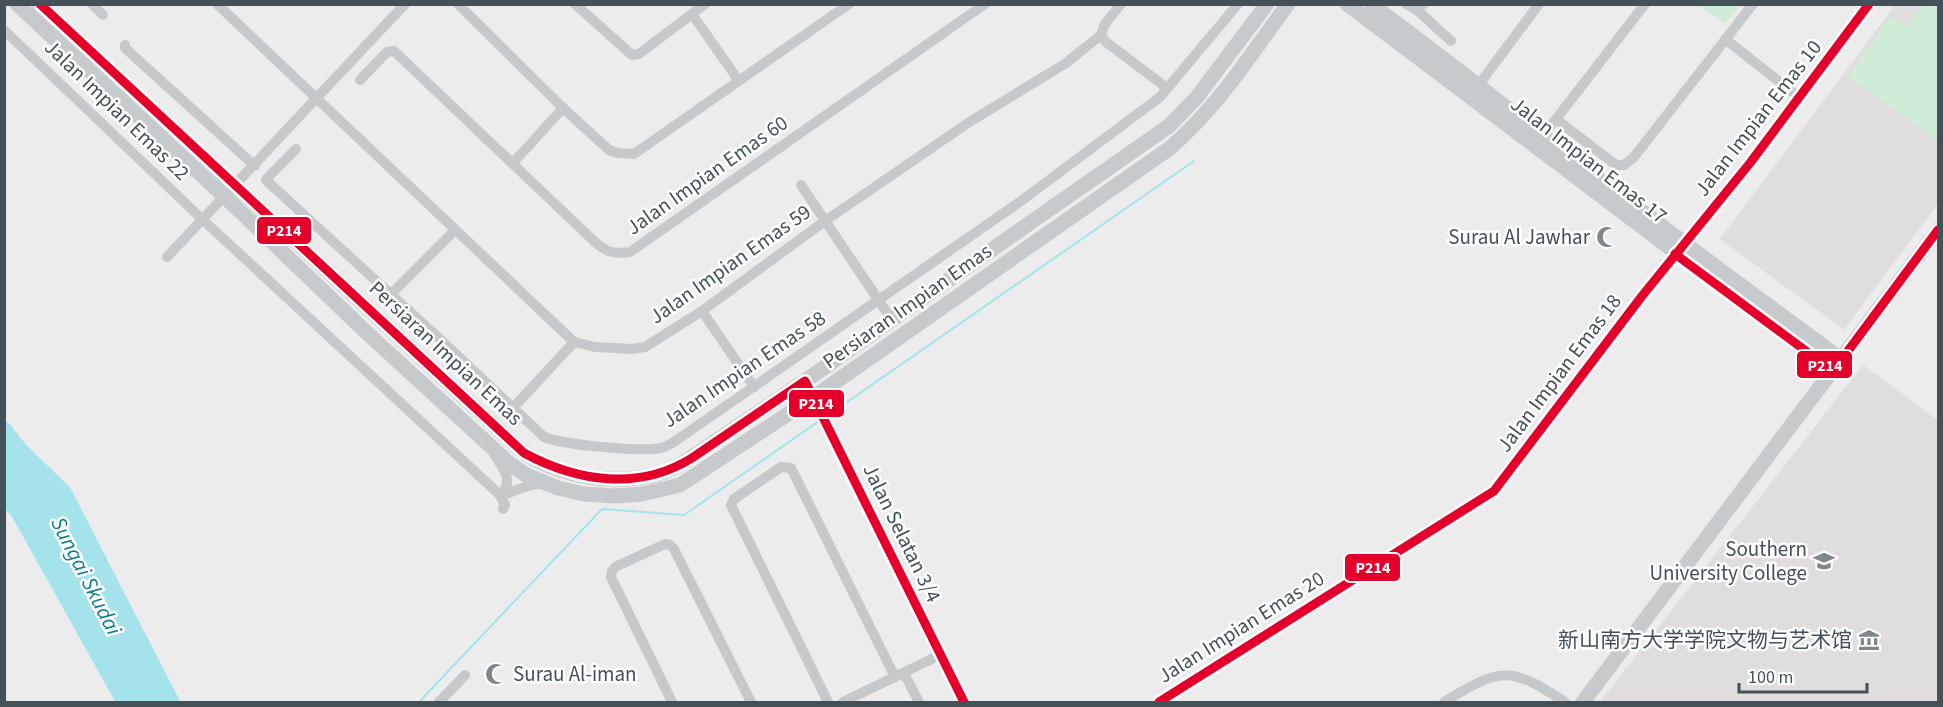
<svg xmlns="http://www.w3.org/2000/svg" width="1943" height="707" font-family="'Source Sans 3','Noto Sans SC',sans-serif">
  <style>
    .education { fill: #dfddde }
    .green { fill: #d0edd8 }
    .water { fill: #a4e3eb }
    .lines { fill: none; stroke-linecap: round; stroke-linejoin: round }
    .stream { stroke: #a4e3eb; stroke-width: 2 }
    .river { stroke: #a4e3eb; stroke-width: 15 }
    .street { stroke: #c6c9cb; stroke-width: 10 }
    .secondary { stroke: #c7cacc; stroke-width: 15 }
    .bus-1-casing { stroke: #fff; stroke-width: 14 }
    .bus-1 { stroke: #e4002b; stroke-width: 9 }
    .labels { text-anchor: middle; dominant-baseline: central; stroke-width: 5; stroke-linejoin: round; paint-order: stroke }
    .street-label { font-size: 21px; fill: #445158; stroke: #fff }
    .poi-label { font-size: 21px; fill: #445158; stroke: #fff; text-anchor: end }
    .water-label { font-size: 22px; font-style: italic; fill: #0e7f8c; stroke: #fff }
    .line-badge { stroke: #fff; stroke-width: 2 }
    .badge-label { font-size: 16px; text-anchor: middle; font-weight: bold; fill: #fff }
  </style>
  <rect width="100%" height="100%" fill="#edecec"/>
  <g class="education">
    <path d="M 1895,5 L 1938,5 L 1938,204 L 1844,330 L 1720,239 Z"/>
    <path d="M 1863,365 L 1938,420 L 1938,702 L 1600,702 Z"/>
  </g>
  <g class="green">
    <path d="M 1699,5 L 1740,5 L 1725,24 Z"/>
    <path d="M 1923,5 L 1938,5 L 1938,140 L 1848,76 L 1891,16 L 1907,27 Z"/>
  </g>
  <path class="water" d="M 4,429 L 19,448 L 64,492 L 172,702 L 124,702 L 18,512 L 5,497 Z"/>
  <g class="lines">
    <g class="stream">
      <path d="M 827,416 L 1194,161"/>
      <path d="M 419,702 L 602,509 L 684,515 L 822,419"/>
    </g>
    <g class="river">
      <path d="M 4,429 L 19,448 L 64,492 L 172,702"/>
      <path d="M 4,497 L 18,512 L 124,702"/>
    </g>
    <g class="street">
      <path d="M 92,4 L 103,15"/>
      <path d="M 217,4 L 574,342 L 595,347 L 632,349 L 645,347 L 702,311 L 825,221 L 968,123 L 1066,63 L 1101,35 L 1105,24 L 1121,4"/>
      <path d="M 458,4 L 563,108 L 609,150 L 617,153 L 634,154 L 849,4"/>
      <path d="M 575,4 L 632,55 L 639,54 L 705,4"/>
      <path d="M 1406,4 L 1416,9 L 1424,4"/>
      <path d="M 1416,9 L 1451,41"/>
      <path d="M 692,14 L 739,81"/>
      <path d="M 4,30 L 202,219 L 500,495 L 505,505 L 503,509"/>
      <path d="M 1101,35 L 1106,42 L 1163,85 L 1165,91"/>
      <path d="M 1725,39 L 1799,97"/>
      <path d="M 125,45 L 125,48 L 255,166"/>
      <path d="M 360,80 L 387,52 L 394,51 L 596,243 C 608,253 615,254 630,252 L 985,4"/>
      <path d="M 1474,91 L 1539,4"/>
      <path d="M 1557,120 L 1616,165 L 1624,165 L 1634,157 L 1753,4"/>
      <path d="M 1543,136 L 1645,4"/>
      <path d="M 296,149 L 268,177 L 266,180 L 268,182 L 443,342 L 544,437 C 565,445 639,452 661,448 C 666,447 670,444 674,442 L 1021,201 L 1160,97 L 1238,4"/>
      <path d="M 513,163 L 563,108"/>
      <path d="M 801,185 L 892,320"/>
      <path d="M 167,257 L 405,4"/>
      <path d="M 391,294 L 455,230"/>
      <path d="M 702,311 L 754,387"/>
      <path d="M 805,381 L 822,412 L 964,702"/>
      <path d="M 513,408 L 574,342"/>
      <path d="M 494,454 C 503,468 515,482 500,495"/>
      <path d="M 500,495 C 515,493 526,483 542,484"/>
      <path d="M 904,673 L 919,702"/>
      <path d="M 439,702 L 465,675"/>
      <path d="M 672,702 L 611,577 L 612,571 L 615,567 L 665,544 L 670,545 L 674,549 L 751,702"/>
      <path d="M 828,702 L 731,505 L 734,499 L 781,467 L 791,468 L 895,677"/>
      <path d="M 843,702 L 940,655"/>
      <path d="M 1159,702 L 1494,491 L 1642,296 L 1750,163 L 1869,4"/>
      <path d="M 1444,702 C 1500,668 1509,665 1565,702"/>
    </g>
    <g class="secondary">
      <path d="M 17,4 L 224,196 L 367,333 L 510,464 L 526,475 L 558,488 L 584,494 L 615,496 L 642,494 L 680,485 L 814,397 L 1170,148 C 1217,108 1251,54 1288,4"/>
      <path d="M 39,4 L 524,453 C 565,478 617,487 664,472 C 686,464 706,447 726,434 C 761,411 796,387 831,363 C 943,283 1056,205 1169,126 L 1197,97 L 1267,4"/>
      <path d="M 1347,4 L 1833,371"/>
      <path d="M 1371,4 C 1430,48 1487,92 1544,137 C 1642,213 1742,286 1842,360"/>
      <path d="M 1583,702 L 1938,230"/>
    </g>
    <defs>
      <g id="bus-1">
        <path d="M 40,4 L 524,453 C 578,482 639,491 692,458 L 805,381 L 964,702"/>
        <path d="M 1675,254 L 1833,371 L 1938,230"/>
        <path d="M 1159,702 L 1494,491 L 1642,296 L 1750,163 L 1869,4"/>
      </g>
    </defs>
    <use href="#bus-1" class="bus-1-casing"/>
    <use href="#bus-1" class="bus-1"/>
  </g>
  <defs>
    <symbol id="mosque-bare" viewBox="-9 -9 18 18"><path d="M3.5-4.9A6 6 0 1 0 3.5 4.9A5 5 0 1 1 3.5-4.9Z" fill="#7f878c" stroke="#fff" stroke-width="2.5" paint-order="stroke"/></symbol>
    <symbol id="university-bare" viewBox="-9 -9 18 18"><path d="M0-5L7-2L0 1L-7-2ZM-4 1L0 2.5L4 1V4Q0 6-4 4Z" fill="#7f878c" stroke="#fff" stroke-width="2.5" paint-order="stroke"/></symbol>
    <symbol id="museum-bare" viewBox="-9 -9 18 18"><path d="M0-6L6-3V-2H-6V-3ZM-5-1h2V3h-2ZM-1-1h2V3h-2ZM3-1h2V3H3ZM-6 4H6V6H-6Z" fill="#7f878c" stroke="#fff" stroke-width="2.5" paint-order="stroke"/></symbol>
  </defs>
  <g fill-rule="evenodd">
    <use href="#mosque-bare" x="1592" y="222" width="30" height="30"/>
    <use href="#university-bare" x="1809" y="546" width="30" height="30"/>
    <use href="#museum-bare" x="1854" y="625" width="30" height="30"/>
    <use href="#mosque-bare" x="481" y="659" width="30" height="30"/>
  </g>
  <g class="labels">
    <g class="street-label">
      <text transform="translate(117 110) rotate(44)">Jalan Impian Emas 22</text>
      <text transform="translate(1758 118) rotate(-52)">Jalan Impian Emas 10</text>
      <text transform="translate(1589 160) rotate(38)">Jalan Impian Emas 17</text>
      <text transform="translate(707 175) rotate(-35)">Jalan Impian Emas 60</text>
      <text transform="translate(730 264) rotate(-35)">Jalan Impian Emas 59</text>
      <text transform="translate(907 306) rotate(-35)">Persiaran Impian Emas</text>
      <text transform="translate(446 353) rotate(43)">Persiaran Impian Emas</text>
      <text transform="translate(744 369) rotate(-34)">Jalan Impian Emas 58</text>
      <text transform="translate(1559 373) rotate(-53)">Jalan Impian Emas 18</text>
      <text transform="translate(902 533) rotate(64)">Jalan Selatan 3/4</text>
      <text transform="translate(1241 627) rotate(-32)">Jalan Impian Emas 20</text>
    </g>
    <g class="poi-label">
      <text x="1590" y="237">Surau Al Jawhar</text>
      <text x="1807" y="549">Southern<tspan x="1807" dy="24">University College</tspan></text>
      <text x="1852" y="640">新山南方大学学院文物与艺术馆</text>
      <text x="513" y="674" text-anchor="start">Surau Al-iman</text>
    </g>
    <g class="water-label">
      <text transform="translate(86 576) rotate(63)">Sungai Skudai</text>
    </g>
  </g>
  <g class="line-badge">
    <rect x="256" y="216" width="56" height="29" rx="6" fill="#e4002b"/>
    <rect x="1796" y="350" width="57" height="29" rx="6" fill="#e4002b"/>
    <rect x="788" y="389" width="57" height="29" rx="6" fill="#e4002b"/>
    <rect x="1344" y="553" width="57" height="29" rx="6" fill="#e4002b"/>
  </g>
  <g class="badge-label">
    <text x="284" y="236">P214</text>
    <text x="1825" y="371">P214</text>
    <text x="816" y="409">P214</text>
    <text x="1373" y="573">P214</text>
  </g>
  <rect width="1943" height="707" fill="none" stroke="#445158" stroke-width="12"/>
  <path d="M1739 683v9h128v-9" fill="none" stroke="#445158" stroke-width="3"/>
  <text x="1748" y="683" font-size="18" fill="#445158" stroke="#ffffff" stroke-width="4.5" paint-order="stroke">100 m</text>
</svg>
